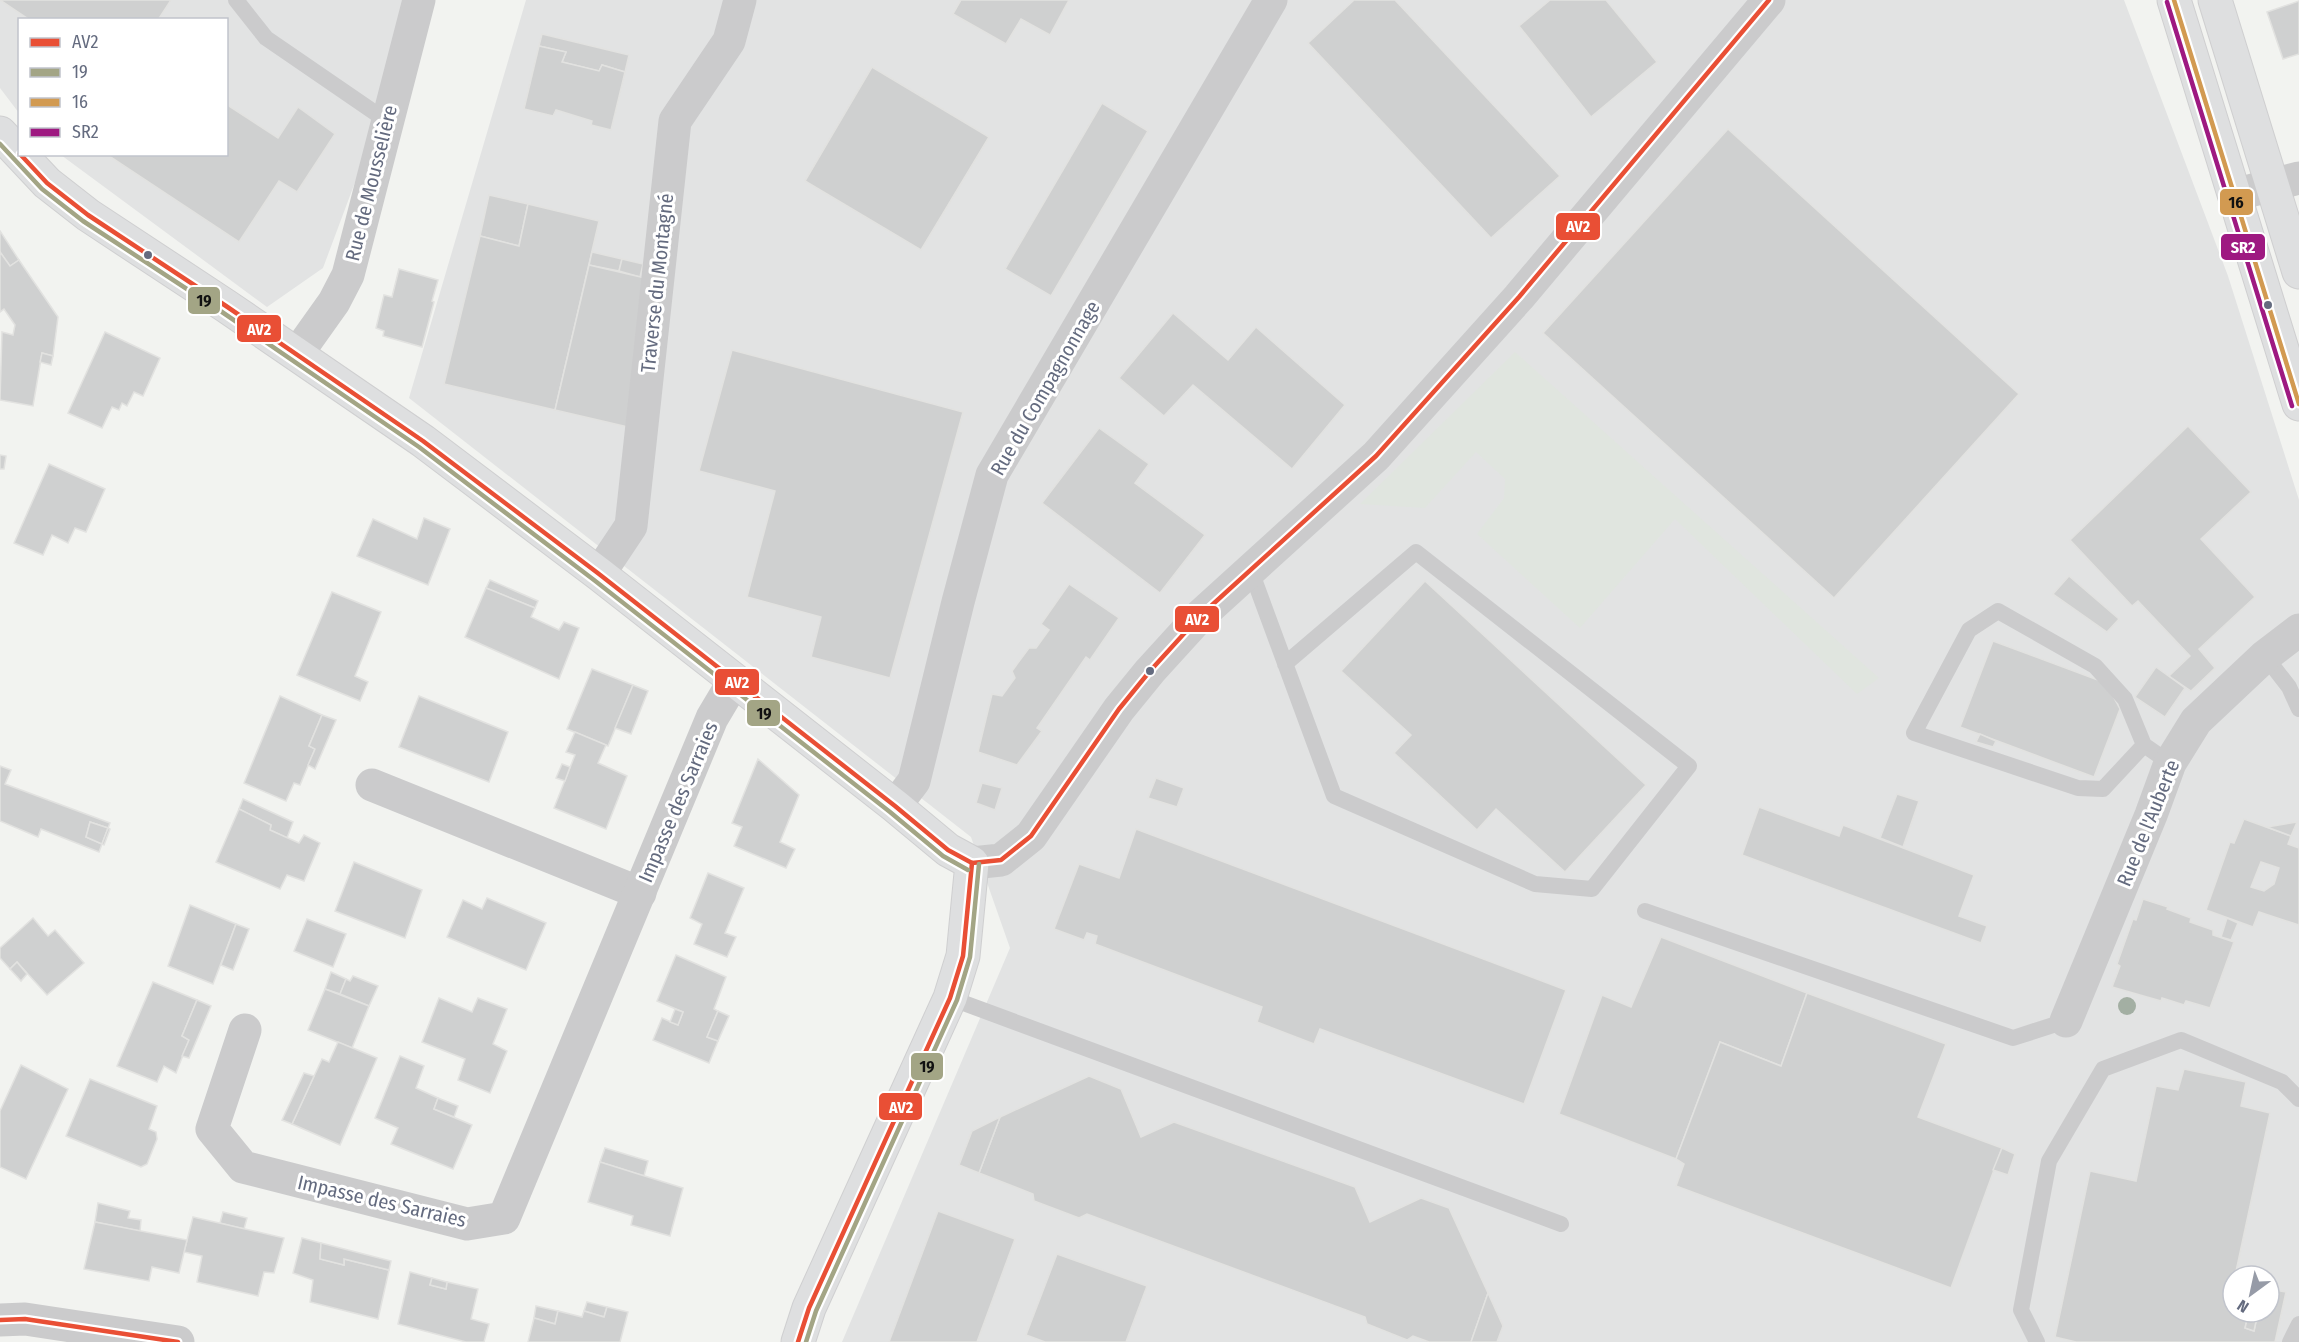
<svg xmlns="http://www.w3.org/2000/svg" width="2299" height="1342" font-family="'Fira Sans Condensed',sans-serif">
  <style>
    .built { fill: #e2e3e3; fill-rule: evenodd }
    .green { fill: #e0e5df }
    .building { fill: #cfd0d0; stroke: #e2e2e0; stroke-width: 1.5; fill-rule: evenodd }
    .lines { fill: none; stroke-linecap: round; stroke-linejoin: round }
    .secondary-casing { stroke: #cfcfd0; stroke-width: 35 }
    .lane { stroke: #cbcbcc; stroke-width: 16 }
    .street { stroke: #cbcbcc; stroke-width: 33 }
    .secondary { stroke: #dedfe0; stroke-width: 33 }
    .bus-1-casing { stroke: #fff; stroke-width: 9 }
    .bus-2-casing { stroke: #fff; stroke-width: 9 }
    .bus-3-casing { stroke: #fff; stroke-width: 9 }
    .bus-4-casing { stroke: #fff; stroke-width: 9 }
    .bus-1 { stroke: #e94f35; stroke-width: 4.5 }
    .bus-2 { stroke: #a3a585; stroke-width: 4.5 }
    .bus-3 { stroke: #d29a51; stroke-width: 4.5 }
    .bus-4 { stroke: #9e1981; stroke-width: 4.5 }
    .tree { fill: #a3afa3 }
    .bus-dot { fill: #646b7f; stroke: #fff; stroke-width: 2 }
    .labels { text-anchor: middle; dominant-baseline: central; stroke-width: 6; stroke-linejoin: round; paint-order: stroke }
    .street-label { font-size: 20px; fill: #646b7f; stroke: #fff }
    .line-badge { stroke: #fff; stroke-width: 2 }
    .badge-label { font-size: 16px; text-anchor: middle; font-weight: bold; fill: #fff }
    .pale-badge-label { font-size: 16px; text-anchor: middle; font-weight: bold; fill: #111 }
  </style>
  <rect width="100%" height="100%" fill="#f2f3f0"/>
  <g class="built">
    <path d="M 0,0 L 423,0 L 323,268 L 267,307 L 61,155 L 226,154 L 226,20 L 20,20 L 19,113 L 0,88 Z"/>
    <path d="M 526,0 L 2124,0 L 2228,276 L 2299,500 L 2299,1342 L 842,1342 L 1010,948 L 971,837 L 409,398 ZM 2233,1276 L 2269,1276 L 2269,1312 L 2233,1312 Z"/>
  </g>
  <path class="green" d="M 1515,352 L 1879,678 L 1857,694 L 1675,519 L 1580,628 L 1477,534 L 1504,498 L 1505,479 L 1476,452 L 1425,508 L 1360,504 Z"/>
  <g class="building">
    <path d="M 0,0 L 171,0 L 158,20 L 30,20 Z"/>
    <path d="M 961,0 L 1069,0 L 1050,35 L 1021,19 L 1006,44 L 953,14 Z"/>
    <path d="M 1354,0 L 1395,0 L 1560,176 L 1491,238 L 1308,43 Z"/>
    <path d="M 1550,0 L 1606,0 L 1657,62 L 1591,117 L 1519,26 Z"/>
    <path d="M 2299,1 L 2299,54 L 2283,59 L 2267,12 Z"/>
    <path d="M 542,34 L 629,55 L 625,72 L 602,65 L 599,71 L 562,62 L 566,52 L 539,46 Z"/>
    <path d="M 539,46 L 566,52 L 562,62 L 599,71 L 602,65 L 625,72 L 611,130 L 591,125 L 592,121 L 556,110 L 553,116 L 524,109 Z"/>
    <path d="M 872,67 L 989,137 L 921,250 L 805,181 Z"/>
    <path d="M 1102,103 L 1148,131 L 1051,296 L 1005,269 Z"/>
    <path d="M 226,104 L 278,138 L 298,107 L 335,134 L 297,192 L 279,181 L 239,242 L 106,154 L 226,154 Z"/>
    <path d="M 1728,129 L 2019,394 L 1834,598 L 1543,333 Z"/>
    <path d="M 489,195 L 528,204 L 519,246 L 480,236 Z"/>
    <path d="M 528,204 L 599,221 L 555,410 L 444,384 L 480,236 L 519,246 Z"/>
    <path d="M 0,231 L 19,260 L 10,266 L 0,252 Z"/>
    <path d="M 0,252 L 10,266 L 19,260 L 58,317 L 53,356 L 42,353 L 33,406 L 0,400 L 2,332 L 13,335 L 15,325 L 4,309 L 0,312 Z"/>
    <path d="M 592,252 L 622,259 L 619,271 L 589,265 Z"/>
    <path d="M 622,259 L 643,264 L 640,277 L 619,271 Z"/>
    <path d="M 589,265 L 645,278 L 628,427 L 555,410 Z"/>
    <path d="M 399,269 L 438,280 L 432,301 L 434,302 L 422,347 L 383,336 L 384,331 L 376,328 L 384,295 L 392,297 Z"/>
    <path d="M 1173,313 L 1228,360 L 1256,327 L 1345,405 L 1292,469 L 1193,385 L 1164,416 L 1119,378 Z"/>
    <path d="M 105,332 L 160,358 L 143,396 L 134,392 L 127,406 L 122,403 L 119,410 L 112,407 L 102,428 L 68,413 Z"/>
    <path d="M 732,350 L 963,412 L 890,678 L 811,657 L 821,617 L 747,597 L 775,491 L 699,471 Z"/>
    <path d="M 42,353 L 53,356 L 51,365 L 40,362 Z"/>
    <path d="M 2188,426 L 2251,492 L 2201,539 L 2255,597 L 2199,649 L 2215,668 L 2191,691 L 2169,676 L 2190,656 L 2138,601 L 2132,606 L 2070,540 Z"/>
    <path d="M 1099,428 L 1149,464 L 1135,483 L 1205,535 L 1160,593 L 1042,503 Z"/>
    <path d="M 0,455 L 6,456 L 4,469 L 0,469 Z"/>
    <path d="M 49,464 L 105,489 L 86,532 L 75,528 L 68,543 L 52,535 L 43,555 L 14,543 Z"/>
    <path d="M 424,518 L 450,529 L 428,585 L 357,556 L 373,519 L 417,539 Z"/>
    <path d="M 2069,576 L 2119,619 L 2107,632 L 2053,594 Z"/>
    <path d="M 490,580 L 538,601 L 535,608 L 486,588 Z"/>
    <path d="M 1425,581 L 1646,785 L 1565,872 L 1496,809 L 1477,830 L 1394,753 L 1411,735 L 1341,671 Z"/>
    <path d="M 1069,584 L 1119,618 L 1090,660 L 1086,657 L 1037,728 L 1042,731 L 1017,765 L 978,752 L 992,694 L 1002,696 L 1015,678 L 1012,671 L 1029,648 L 1036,648 L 1049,630 L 1041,624 Z"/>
    <path d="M 486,588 L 535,608 L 531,617 L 559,630 L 564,622 L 579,628 L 559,679 L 465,637 Z"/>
    <path d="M 332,592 L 381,612 L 355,676 L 368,682 L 360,701 L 297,675 Z"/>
    <path d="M 1993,641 L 2106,683 L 2120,709 L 2094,777 L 1960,727 Z"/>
    <path d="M 2156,667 L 2185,688 L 2165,717 L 2135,697 Z"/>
    <path d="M 592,669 L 633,685 L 608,746 L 567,729 Z"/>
    <path d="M 633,685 L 648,691 L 631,734 L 615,728 Z"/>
    <path d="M 280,696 L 322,715 L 309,746 L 315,749 L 300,785 L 294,783 L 286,801 L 244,783 Z"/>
    <path d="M 419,696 L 508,732 L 489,782 L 399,747 Z"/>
    <path d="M 322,715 L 336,720 L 315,769 L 308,765 L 315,749 L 309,746 Z"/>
    <path d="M 575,732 L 606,745 L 598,763 L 627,776 L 606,829 L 554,808 L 575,755 L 566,752 Z"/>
    <path d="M 1980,734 L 1996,741 L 1993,747 L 1976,742 Z"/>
    <path d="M 758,759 L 799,795 L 780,842 L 795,849 L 786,868 L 734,846 L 742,827 L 732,823 Z"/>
    <path d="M 562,764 L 570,767 L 565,781 L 556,778 Z"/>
    <path d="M 0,766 L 11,770 L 5,784 L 110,823 L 108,828 L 90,822 L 86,837 L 102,844 L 99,852 L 41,829 L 38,837 L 0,821 Z"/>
    <path d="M 1156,778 L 1184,788 L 1177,807 L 1148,798 Z"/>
    <path d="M 982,783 L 1002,788 L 995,810 L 976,803 Z"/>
    <path d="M 1897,794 L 1919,801 L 1903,847 L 1880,838 Z"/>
    <path d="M 243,799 L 293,822 L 287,838 L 270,830 L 271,825 L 239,809 Z"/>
    <path d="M 1759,807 L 1839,836 L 1843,825 L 1974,875 L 1959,916 L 1987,926 L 1981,943 L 1742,855 Z"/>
    <path d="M 239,809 L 271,825 L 270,830 L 299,843 L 304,835 L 320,843 L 304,881 L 287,875 L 280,889 L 216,862 Z"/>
    <path d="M 2244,819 L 2291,836 L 2288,844 L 2299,848 L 2299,925 L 2259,912 L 2253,927 L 2206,910 L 2230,842 L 2234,843 ZM 2261,862 L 2279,868 L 2274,884 L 2264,891 L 2251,887 Z"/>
    <path d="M 90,822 L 108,828 L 102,844 L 86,837 Z"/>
    <path d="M 2297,822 L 2291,836 L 2267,827 Z"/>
    <path d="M 108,828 L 110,829 L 104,845 L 102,844 Z"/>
    <path d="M 1136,829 L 1566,990 L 1524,1104 L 1320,1029 L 1314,1044 L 1257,1022 L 1262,1007 L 1095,944 L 1097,936 L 1087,933 L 1084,940 L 1054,929 L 1079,864 L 1119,878 Z"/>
    <path d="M 354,862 L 422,890 L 405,938 L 335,911 Z"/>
    <path d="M 708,873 L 744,888 L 725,933 L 736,937 L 727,957 L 694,944 L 702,924 L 690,918 Z"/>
    <path d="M 487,898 L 546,923 L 526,970 L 447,937 L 463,900 L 482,909 Z"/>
    <path d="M 2143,899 L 2168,907 L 2167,909 L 2191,918 L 2190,922 L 2213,930 L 2213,935 L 2234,942 L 2210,1008 L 2186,1001 L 2184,1005 L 2162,998 L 2161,1001 L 2112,987 L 2120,966 L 2117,964 L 2133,919 L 2136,920 Z"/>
    <path d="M 190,905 L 236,924 L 213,984 L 168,966 Z"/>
    <path d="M 33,918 L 48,936 L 55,930 L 84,963 L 47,995 L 17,962 L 10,969 L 0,958 L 0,948 Z"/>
    <path d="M 2227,918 L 2238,923 L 2231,940 L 2221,937 Z"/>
    <path d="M 307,919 L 346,934 L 333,967 L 294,951 Z"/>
    <path d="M 236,924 L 249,929 L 233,970 L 221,965 Z"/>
    <path d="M 1661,937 L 1807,993 L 1781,1066 L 1720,1042 L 1676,1159 L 1559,1114 L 1602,995 L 1631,1007 Z"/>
    <path d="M 676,955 L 726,977 L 714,1009 L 718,1011 L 707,1037 L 718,1041 L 709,1063 L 653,1040 L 662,1018 L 678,1025 L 683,1012 L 657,1001 Z"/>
    <path d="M 17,962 L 27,974 L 21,981 L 10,969 Z"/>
    <path d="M 331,972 L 346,979 L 340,994 L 325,989 Z"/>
    <path d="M 353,976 L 378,986 L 369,1006 L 340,994 L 346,979 L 350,981 Z"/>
    <path d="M 153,982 L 197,1000 L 182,1036 L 189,1040 L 176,1073 L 164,1066 L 157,1082 L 117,1066 Z"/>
    <path d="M 325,989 L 369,1006 L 352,1048 L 308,1030 Z"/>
    <path d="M 1807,993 L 1946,1044 L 1918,1117 L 2002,1148 L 1951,1288 L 1676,1186 L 1684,1164 L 1676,1159 L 1720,1042 L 1781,1066 Z"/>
    <path d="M 439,998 L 472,1012 L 478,998 L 507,1009 L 493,1044 L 507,1051 L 490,1093 L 458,1080 L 465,1059 L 422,1042 Z"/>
    <path d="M 197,1000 L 211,1006 L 189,1058 L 182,1056 L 189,1040 L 182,1036 Z"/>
    <path d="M 675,1009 L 683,1012 L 678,1025 L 670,1022 Z"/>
    <path d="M 718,1011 L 729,1016 L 718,1041 L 707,1037 Z"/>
    <path d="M 338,1042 L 377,1058 L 340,1145 L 292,1124 L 322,1059 L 329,1062 Z"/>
    <path d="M 400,1056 L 424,1066 L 416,1088 L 438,1098 L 434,1109 L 472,1125 L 453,1169 L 391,1144 L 398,1128 L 375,1118 Z"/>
    <path d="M 21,1065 L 68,1089 L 26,1179 L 0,1167 L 0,1111 Z"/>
    <path d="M 2184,1069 L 2246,1082 L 2241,1106 L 2270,1113 L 2235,1276 L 2233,1276 L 2230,1299 L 2233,1300 L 2233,1312 L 2249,1312 L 2245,1328 L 2254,1331 L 2258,1312 L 2269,1312 L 2269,1289 L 2286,1292 L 2275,1342 L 2076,1342 L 2055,1337 L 2090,1171 L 2136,1181 L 2156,1086 L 2178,1090 Z"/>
    <path d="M 304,1073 L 314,1076 L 292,1124 L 282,1120 Z"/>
    <path d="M 1089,1076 L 1121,1089 L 1141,1137 L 1174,1122 L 1355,1187 L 1370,1222 L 1421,1198 L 1449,1208 L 1488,1293 L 1471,1342 L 1429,1342 L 1413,1336 L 1407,1340 L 1367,1324 L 1365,1317 L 1087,1214 L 1079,1218 L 1034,1201 L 1033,1194 L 979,1173 L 1000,1117 Z"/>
    <path d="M 90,1079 L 157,1106 L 149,1129 L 156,1132 L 157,1139 L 147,1164 L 141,1167 L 66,1136 Z"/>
    <path d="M 438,1098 L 458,1106 L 454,1117 L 434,1109 Z"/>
    <path d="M 1000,1117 L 979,1173 L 959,1165 L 972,1131 Z"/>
    <path d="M 605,1148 L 648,1161 L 644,1176 L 600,1162 Z"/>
    <path d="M 2002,1148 L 2015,1154 L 2008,1175 L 1993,1170 Z"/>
    <path d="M 600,1162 L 683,1188 L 670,1236 L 631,1225 L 633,1216 L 588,1202 Z"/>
    <path d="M 98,1203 L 130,1211 L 128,1218 L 141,1220 L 140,1231 L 95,1222 Z"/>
    <path d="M 938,1211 L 1015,1239 L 977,1342 L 889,1342 Z"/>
    <path d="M 223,1212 L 247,1218 L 244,1229 L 220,1223 Z"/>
    <path d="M 193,1217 L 284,1238 L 274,1273 L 264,1272 L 258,1296 L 197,1282 L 202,1256 L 184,1252 Z"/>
    <path d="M 95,1222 L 187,1240 L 179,1273 L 152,1267 L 149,1281 L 84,1269 Z"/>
    <path d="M 302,1238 L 321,1243 L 320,1259 L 344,1265 L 344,1259 L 389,1270 L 378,1319 L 310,1302 L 313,1280 L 293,1273 Z"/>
    <path d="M 321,1243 L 391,1261 L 389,1270 L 344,1259 L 344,1265 L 320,1259 Z"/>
    <path d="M 1057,1254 L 1147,1286 L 1126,1342 L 1045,1342 L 1026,1335 Z"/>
    <path d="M 410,1272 L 432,1278 L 430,1285 L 446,1289 L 447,1282 L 478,1289 L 471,1319 L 489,1324 L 484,1342 L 466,1342 L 398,1324 Z"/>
    <path d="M 432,1278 L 447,1282 L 446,1289 L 430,1285 Z"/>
    <path d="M 1488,1293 L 1503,1326 L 1497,1342 L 1471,1342 Z"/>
    <path d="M 587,1302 L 607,1307 L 604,1317 L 584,1311 Z"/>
    <path d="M 536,1306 L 558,1311 L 555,1324 L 534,1318 Z"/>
    <path d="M 607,1307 L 628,1312 L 620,1342 L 528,1342 L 534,1318 L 555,1324 L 558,1311 L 582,1317 L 584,1311 L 604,1317 Z"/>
    <path d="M 2249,1312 L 2258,1312 L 2254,1331 L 2245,1328 Z"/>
  </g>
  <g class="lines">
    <defs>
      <g id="secondary">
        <path d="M 2174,0 L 2299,404"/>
        <path d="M 2215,0 L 2299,272"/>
        <path d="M 0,133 L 47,183 L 88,215 L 226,306 L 423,441 L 599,574 L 895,806 L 948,850 L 972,863 L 963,956 L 950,998 L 809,1308 L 798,1342"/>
      </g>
    </defs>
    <use href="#secondary" class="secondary-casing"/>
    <g class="lane">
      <path d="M 236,0 L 266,38 L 387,121"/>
      <path d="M 1251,571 L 1334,796 L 1535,884 L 1592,889 L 1689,766 L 1416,552 L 1285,664"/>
      <path d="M 2265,656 L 2289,687 L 2299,709"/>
      <path d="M 2144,745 L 2103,789 L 2078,788 L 1914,733 L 1969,630 L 1998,611 L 2095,666 L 2125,699 L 2144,745 L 2170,763"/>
      <path d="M 1645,911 L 2013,1038 L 2066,1021"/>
      <path d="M 950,998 L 1561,1224"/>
      <path d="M 2037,1342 L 2021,1310 L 2049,1161 L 2103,1069 L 2181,1040 L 2282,1082 L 2299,1099"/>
      <path d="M 2290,1342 L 2299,1324"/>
    </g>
    <g class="street">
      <path d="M 2234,195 L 2299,178"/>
      <path d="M 297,354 L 334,302 L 348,275 L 419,0"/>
      <path d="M 599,574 L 631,526 L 675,121 L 729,41 L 740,0"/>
      <path d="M 372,785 L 640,893"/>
      <path d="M 895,806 L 914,781 L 958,602 L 992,475 L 1271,0"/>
      <path d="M 972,863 L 1001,860 L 1031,836 L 1119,709 L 1150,671 L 1201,615 L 1376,456 L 1519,297 L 1769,0"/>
      <path d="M 2066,1021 L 2151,815 L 2170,763 L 2196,721 L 2265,656 L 2299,630"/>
      <path d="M 245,1030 L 212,1129 L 243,1167 L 467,1224 L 504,1218 L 712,718 L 734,681"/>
      <path d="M 0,1320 L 25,1319 L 178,1342"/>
    </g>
    <use href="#secondary" class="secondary"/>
    <defs>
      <g id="bus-1">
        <path d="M 20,154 L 47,183 L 88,215 L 226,306 L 423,441 L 599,574 L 895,806 L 948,850 L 972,863"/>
        <path d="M 972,863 L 1001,860 L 1031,836 L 1119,709 L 1150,671 L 1201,615 L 1376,456 L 1519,297 L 1769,0"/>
        <path d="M 0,1320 L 25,1319 L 178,1342"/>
        <path d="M 798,1342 L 809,1308 L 950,998 L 963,956 L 972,863"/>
      </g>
      <g id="bus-2">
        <path d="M 0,144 L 42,189 L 83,221 L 222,312 L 419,447 L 594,580 L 890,812 L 943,856 L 968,870"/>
        <path d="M 806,1342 L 816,1311 L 957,1000 L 970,957 L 979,864"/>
      </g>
      <path id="bus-3" d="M 2174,0 L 2299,404"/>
      <path id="bus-4" d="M 2167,2 L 2292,406"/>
    </defs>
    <use href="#bus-1" class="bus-1-casing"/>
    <use href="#bus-2" class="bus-2-casing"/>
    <use href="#bus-3" class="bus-3-casing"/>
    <use href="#bus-4" class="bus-4-casing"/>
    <use href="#bus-1" class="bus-1"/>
    <use href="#bus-2" class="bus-2"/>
    <use href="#bus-3" class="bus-3"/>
    <use href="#bus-4" class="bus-4"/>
  </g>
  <circle class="tree" cx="2127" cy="1006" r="9"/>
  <g class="bus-dot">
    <circle cx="148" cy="255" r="5"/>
    <circle cx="2268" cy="305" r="5"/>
    <circle cx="1150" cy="671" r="5"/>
  </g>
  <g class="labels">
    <g class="street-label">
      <text transform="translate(371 183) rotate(-76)">Rue de Mousselière</text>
      <text transform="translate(657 283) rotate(-84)">Traverse du Montagné</text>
      <text transform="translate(1045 388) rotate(-60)">Rue du Compagnonnage</text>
      <text transform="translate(678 802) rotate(-67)">Impasse des Sarraies</text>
      <text transform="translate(2148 823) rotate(-68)">Rue de l'Auberte</text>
      <text transform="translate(382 1201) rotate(13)">Impasse des Sarraies</text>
    </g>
  </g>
  <g class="line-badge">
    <rect x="2219" y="188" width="35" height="28" rx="6" fill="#d29a51"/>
    <rect x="1555" y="212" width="46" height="29" rx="6" fill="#e94f35"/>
    <rect x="2220" y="233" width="46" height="28" rx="6" fill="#9e1981"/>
    <rect x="187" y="286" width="34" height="29" rx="6" fill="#a3a585"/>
    <rect x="236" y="314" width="46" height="29" rx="6" fill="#e94f35"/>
    <rect x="1174" y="605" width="46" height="28" rx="6" fill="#e94f35"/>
    <rect x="714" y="668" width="46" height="28" rx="6" fill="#e94f35"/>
    <rect x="746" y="699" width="35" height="28" rx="6" fill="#a3a585"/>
    <rect x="910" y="1052" width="34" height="29" rx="6" fill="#a3a585"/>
    <rect x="878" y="1092" width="45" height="29" rx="6" fill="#e94f35"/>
  </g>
  <g class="badge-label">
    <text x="1578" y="232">AV2</text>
    <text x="2243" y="253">SR2</text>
    <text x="259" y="335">AV2</text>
    <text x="1197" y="625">AV2</text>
    <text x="737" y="688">AV2</text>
    <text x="901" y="1113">AV2</text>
  </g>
  <g class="pale-badge-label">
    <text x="2236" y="208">16</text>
    <text x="204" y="306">19</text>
    <text x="764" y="719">19</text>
    <text x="927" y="1072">19</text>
  </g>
  <rect x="18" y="18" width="210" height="138" fill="#ffffff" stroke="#c1c4cc" stroke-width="1.5"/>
  <rect x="30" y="38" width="30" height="9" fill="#e94f35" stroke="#c1c4cc" stroke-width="1.5"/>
  <text x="72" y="48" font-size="18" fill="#646b7f">AV2</text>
  <rect x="30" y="68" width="30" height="9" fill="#a3a585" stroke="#c1c4cc" stroke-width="1.5"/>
  <text x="72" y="78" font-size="18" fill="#646b7f">19</text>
  <rect x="30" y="98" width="30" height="9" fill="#d29a51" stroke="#c1c4cc" stroke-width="1.5"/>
  <text x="72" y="108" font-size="18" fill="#646b7f">16</text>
  <rect x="30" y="128" width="30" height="9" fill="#9e1981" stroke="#c1c4cc" stroke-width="1.5"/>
  <text x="72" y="138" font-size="18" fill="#646b7f">SR2</text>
  <g transform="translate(2251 1294) rotate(213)"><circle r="28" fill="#ffffff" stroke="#c1c4cc" stroke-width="1.5"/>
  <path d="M0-4.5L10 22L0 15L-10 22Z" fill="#969ba7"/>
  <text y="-9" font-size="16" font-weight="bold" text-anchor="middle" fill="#646b7f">N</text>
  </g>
</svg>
